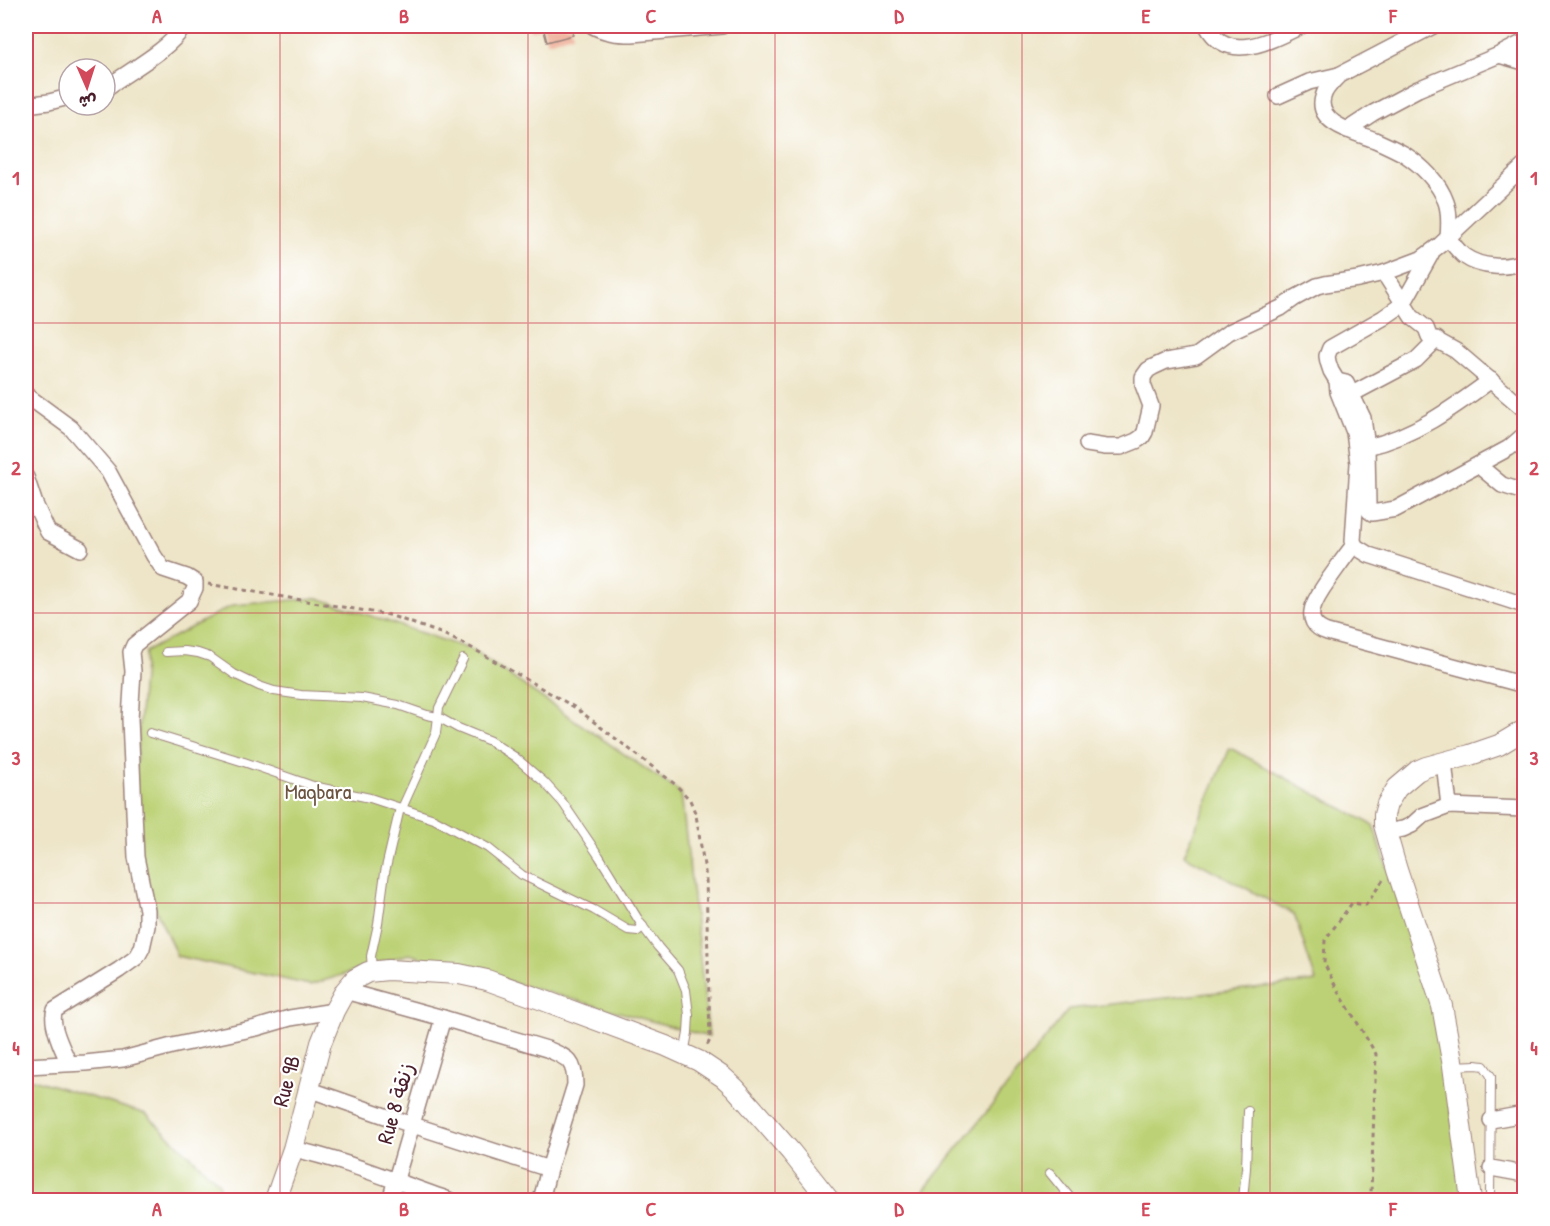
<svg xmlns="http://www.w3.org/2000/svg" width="1550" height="1226" font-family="'Patrick Hand','Playpen Sans Arabic',sans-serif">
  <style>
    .green { fill: #bcd175; stroke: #837850; stroke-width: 1.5 }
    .building { fill: #edaa93 }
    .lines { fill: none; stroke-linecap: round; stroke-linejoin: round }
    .service-casing { stroke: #9c827a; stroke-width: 10 }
    .minor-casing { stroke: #9c827a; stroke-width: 18 }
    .tertiary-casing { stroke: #9c827a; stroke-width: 22 }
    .path { stroke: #9c827a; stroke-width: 3; stroke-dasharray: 4.5 4.5; stroke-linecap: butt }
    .service { stroke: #fff; stroke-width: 8 }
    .minor { stroke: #fff; stroke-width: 15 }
    .tertiary { stroke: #fff; stroke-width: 20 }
    .grid { fill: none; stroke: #d1495b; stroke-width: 1.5; stroke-opacity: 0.55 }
    .labels { text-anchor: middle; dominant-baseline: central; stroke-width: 4.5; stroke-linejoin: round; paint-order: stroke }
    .park-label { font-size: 22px; fill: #6c5441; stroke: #fff }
    .street-label { font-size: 22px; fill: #4a1f2b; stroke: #fff }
    .neatline { fill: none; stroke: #d1495b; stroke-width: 2 }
    .grid-label { font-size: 20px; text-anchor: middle; font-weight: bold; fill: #d1495b }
  </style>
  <rect width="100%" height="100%" fill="#fff"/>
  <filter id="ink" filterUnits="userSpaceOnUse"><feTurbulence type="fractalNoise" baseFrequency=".0167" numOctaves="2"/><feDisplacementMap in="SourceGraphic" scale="12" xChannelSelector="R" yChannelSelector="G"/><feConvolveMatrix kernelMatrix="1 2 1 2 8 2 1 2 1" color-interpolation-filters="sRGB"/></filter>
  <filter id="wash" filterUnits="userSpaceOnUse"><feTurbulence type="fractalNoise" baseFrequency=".008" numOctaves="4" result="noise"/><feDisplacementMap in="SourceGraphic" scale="24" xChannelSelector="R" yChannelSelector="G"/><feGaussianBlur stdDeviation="1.35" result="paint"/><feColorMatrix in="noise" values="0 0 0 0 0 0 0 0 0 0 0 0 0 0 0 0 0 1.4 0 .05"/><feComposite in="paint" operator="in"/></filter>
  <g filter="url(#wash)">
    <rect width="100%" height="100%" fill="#eee5c8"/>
    <g class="green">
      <path d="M 318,598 L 472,650 L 681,793 L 709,1037 L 409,954 L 310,985 L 177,956 L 129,851 L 145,652 L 233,605 Z"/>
      <path d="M 1230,748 L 1373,825 L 1438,1017 L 1464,1200 L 916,1200 L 1069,1009 L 1316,981 L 1294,914 L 1184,855 Z"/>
      <path d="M 26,1077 L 146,1114 L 219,1183 L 221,1200 L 26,1200 Z"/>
    </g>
    <g id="blocks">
      <path class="building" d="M 530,26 L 571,26 L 573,35 L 547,42 L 543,27 L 531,31 Z"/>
    </g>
  </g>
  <g filter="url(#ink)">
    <use href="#blocks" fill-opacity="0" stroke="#9c827a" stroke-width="1.5"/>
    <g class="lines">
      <defs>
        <g id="service">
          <path d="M 166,652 L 185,651 L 198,653 L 210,657 L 234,674 L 259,686 L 274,691 L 301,695 L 362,698 L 398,705 L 427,715 L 438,717 L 458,728 L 490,741 L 515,757 L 544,782 L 563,803 L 599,856 L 641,924 L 658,947 L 678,970 L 686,990 L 689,1015 L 688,1033 L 684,1054"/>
          <path d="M 150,733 L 244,762 L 313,786 L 370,798 L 434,819 L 488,848 L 522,875 L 594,910 L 628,930 L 638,931 L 643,926"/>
          <path d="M 372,970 L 371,956 L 378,924 L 385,872 L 400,808 L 403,806 L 436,733 L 439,708 L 463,659"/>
          <path d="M 1454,1066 L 1476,1065 L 1484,1066 L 1491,1076 L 1490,1198 L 1488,1200"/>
          <path d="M 1050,1173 L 1072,1200"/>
          <path d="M 1243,1200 L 1246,1168 L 1248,1111"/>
        </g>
        <g id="minor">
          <path d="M 593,26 C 606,33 618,34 632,34 L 722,26"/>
          <path d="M 1207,26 C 1228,65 1271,40 1301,26"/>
          <path d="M 1433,26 L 1339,75 C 1333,82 1325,88 1323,97 C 1315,124 1357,133 1375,140 C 1384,144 1395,149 1404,154 C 1421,165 1439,182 1446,202 C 1450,213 1449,226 1448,238 C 1453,244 1458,251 1464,256 C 1481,268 1507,269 1524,261"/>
          <path d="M 1499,55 L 1524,62"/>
          <path d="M 105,87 L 109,86 C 132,69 169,50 184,26"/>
          <path d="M 1278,96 L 1309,82 L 1339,75"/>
          <path d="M 26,105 L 49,102 L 69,97"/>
          <path d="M 1347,130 L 1373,113 L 1418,89 L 1499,55 L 1524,42"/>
          <path d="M 1431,254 L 1403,304 L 1383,318 L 1330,348 L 1327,356 L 1328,362 L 1331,371 L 1337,381 L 1338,392 L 1354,432 L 1358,463 L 1353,541 L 1356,547 L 1369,555 L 1524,605"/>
          <path d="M 1384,273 L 1412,317 L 1426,328 L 1429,336 L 1456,351 L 1524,409"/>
          <path d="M 1337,381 L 1346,383 L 1363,418 L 1367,447 L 1368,505 L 1369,511 L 1372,513 L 1396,509 L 1509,448 L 1524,435"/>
          <path d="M 1352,394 L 1416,360 L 1437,339"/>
          <path d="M 26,395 L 71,428 L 108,471 L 154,556 L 163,569 L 187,577 L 195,582 L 195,588 L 189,601 L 134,645 L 131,652 L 133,671 L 130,719 L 136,857 L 147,910 L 147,926 L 142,948 L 137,957 L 119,970 L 55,1010 C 49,1022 63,1051 69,1063"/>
          <path d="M 1087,444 L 1106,447 L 1121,447 L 1136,441 L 1142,437 L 1145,432 L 1151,406 L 1143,385 L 1143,377 L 1148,370 L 1153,367 L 1166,361 L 1196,356 L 1229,332 L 1281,308 L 1295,298 L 1317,286 L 1325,284 L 1358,279 L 1384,273 L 1421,259 L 1440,245 L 1524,166"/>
          <path d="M 1367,447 C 1413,437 1453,408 1491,380"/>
          <path d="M 1478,465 L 1502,485 L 1524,492"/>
          <path d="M 26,477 L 35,504 L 48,532 L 80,549"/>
          <path d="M 1354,545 C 1345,556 1337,568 1329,579 C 1317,596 1298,622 1327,632 L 1524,685"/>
          <path d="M 1444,762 L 1449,806"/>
          <path d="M 1384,825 L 1391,831 L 1403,829 L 1412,825 L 1422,816 L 1449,806 L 1524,809"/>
          <path d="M 345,991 L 443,1018 L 547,1049 C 568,1058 575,1060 575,1085 L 549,1169 L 541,1200"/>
          <path d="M 26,1066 L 85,1063 L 123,1059 L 172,1046 L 256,1028 L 290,1018 L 334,1011"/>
          <path d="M 308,1089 L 388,1117 L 549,1169"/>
          <path d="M 1491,1120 L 1524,1114"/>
          <path d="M 293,1149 C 345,1160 399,1183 449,1200"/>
          <path d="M 1491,1168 L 1524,1174"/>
          <path d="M 390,1200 L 443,1018"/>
        </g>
        <g id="tertiary">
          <path d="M 275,1200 L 293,1149 L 321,1043 L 334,1011 L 345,991 L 355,979 L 368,972 L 388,970 L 459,974 L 487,980 L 540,999 L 666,1046 L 699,1061 L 723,1077 L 735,1088 L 791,1152 L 829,1200"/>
          <path d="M 1471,1200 L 1453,1066 L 1442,1006 L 1397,870 L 1384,825 L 1384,815 L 1387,804 L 1397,788 L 1417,771 L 1426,767 L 1470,755 L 1499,745 L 1524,730"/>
        </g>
      </defs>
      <use href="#service" class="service-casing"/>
      <use href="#minor" class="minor-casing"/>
      <use href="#tertiary" class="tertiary-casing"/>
      <g class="path">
        <path d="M 208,584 L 389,615 L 443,634 L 470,647 L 576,708 L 676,785 L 690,800 L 696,815 L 706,878 L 710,1040 L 707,1046"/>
        <path d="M 1369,1200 L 1371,1193 L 1376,1054 L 1336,987 L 1324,963 L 1325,940 L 1352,903 L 1366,905 L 1383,880"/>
      </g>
      <use href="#service" class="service"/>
      <use href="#minor" class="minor"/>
      <use href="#tertiary" class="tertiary"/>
    </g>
  </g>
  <path class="grid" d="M 280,26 L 280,1200M 528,26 L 528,1200M 775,26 L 775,1200M 1022,26 L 1022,1200M 1270,26 L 1270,1200M 26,323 L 1524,323M 26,613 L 1524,613M 26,903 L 1524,903"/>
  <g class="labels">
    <g class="park-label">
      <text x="318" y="791">Maqbara</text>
    </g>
    <g class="street-label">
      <text transform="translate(286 1081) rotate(-75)">Rue 9B</text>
      <text transform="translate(395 1103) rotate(-74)">Rue 8 زنقة</text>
    </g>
  </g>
  <rect width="1550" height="1226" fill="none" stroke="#fff" stroke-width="66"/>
  <g transform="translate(87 87) rotate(177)"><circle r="28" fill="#ffffff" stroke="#b7a5aa" stroke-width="1.5"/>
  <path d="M0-4.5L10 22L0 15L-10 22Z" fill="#d1495b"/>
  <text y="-9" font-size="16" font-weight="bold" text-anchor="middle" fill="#4a1f2b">ش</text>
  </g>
  <rect x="33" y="33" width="1484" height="1160" class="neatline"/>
  <g class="grid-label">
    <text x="157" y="23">A</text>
    <text x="404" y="23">B</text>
    <text x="651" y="23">C</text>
    <text x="899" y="23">D</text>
    <text x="1146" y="23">E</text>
    <text x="1393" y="23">F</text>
    <text x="16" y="185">1</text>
    <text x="1534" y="185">1</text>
    <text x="16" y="475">2</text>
    <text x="1534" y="475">2</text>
    <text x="16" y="765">3</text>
    <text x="1534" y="765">3</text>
    <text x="16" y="1055">4</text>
    <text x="1534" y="1055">4</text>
    <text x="157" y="1216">A</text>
    <text x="404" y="1216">B</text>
    <text x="651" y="1216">C</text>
    <text x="899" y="1216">D</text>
    <text x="1146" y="1216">E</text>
    <text x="1393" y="1216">F</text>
  </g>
</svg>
